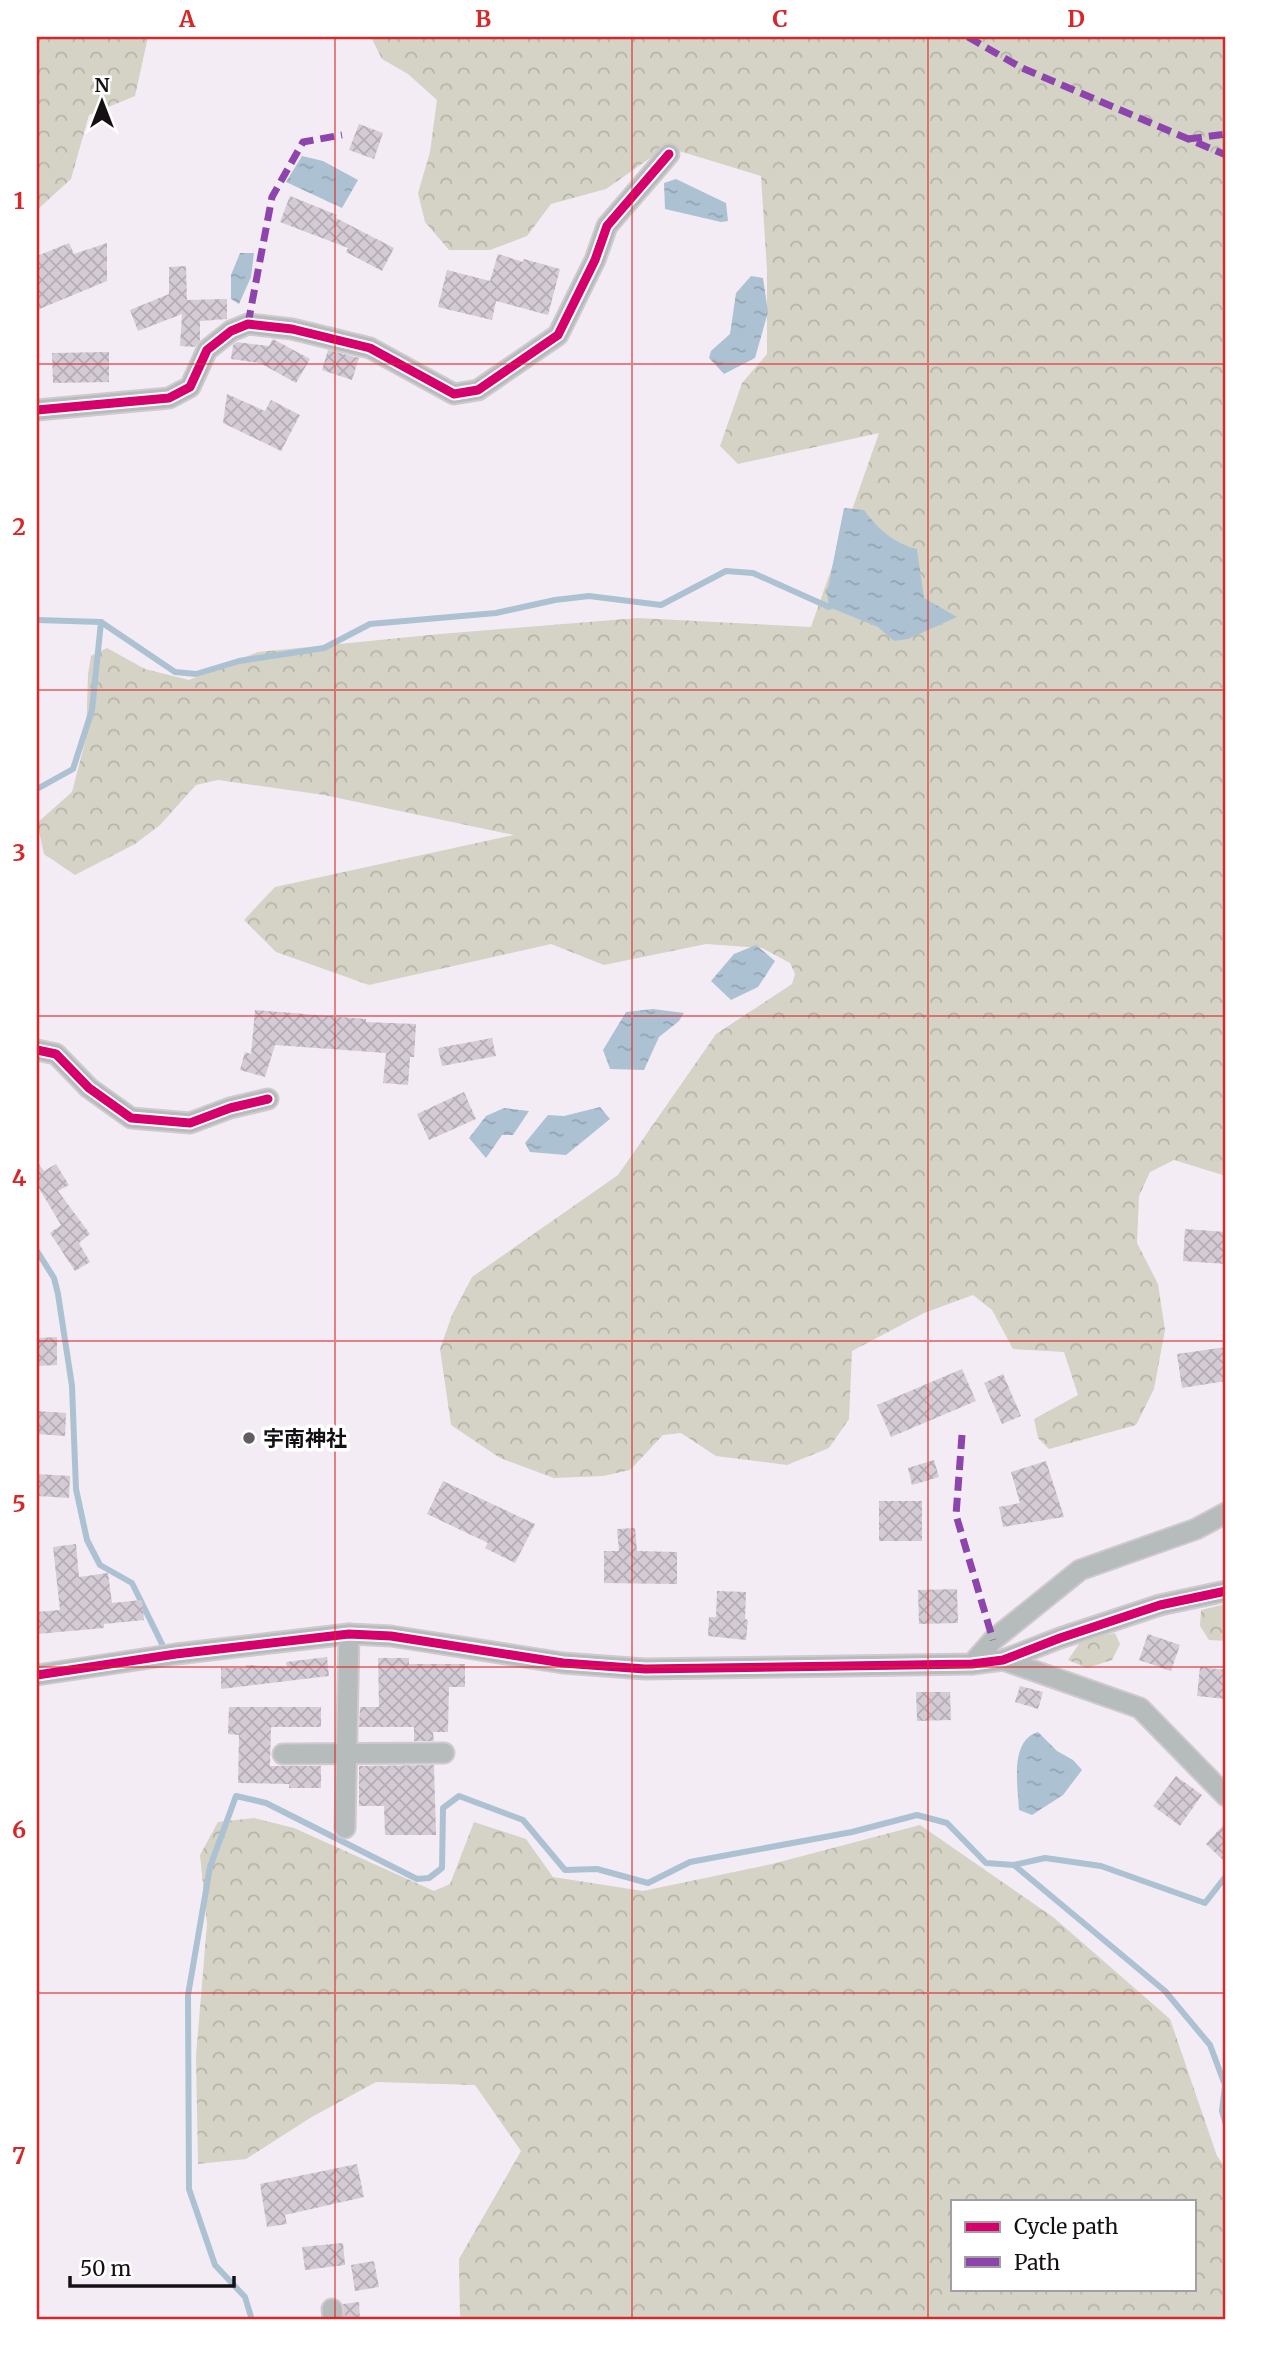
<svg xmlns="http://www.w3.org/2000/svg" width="1263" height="2357" font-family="Merriweather,'Noto Sans JP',serif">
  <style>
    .forest { fill: url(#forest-crowns); fill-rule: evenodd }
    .water { fill: url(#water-ripples) }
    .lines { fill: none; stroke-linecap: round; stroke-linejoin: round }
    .stream { stroke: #acc1d2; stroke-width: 6 }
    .building { fill: url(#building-cross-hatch) }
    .street-casing { stroke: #cfcacf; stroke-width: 23 }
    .street { stroke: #b6bbbb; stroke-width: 19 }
    .quiet { stroke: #8e44ad; stroke-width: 7; stroke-dasharray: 14 7; stroke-linecap: butt }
    .cycleway-casing { stroke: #fff; stroke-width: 13 }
    .cycleway { stroke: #d6006c; stroke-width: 9 }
    .grid { fill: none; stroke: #d62828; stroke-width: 2; stroke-opacity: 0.55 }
    .poi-dot { fill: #635d62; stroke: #fff; stroke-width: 2.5 }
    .labels { text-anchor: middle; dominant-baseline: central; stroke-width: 7; stroke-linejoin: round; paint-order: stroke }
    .poi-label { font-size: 21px; font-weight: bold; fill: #151014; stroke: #fff; text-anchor: start }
    .neatline { fill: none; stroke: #d62828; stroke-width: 2.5 }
    .grid-label { font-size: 23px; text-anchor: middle; font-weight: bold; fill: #d62828 }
  </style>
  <defs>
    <pattern id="forest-crowns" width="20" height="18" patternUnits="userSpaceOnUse" patternTransform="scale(1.75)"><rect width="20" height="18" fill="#d4d3c5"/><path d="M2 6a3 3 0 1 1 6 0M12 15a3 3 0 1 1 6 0" fill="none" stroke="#b5b4a8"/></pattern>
    <pattern id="water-ripples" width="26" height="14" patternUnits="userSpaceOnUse" patternTransform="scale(1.75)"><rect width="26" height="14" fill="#acc1d2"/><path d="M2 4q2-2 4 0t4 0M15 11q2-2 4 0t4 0" fill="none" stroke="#93a5b3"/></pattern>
    <pattern id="building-cross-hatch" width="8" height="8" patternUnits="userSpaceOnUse" patternTransform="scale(1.75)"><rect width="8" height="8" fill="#d4cbd4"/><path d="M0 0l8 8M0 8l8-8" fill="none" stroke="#b5adb5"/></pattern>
  </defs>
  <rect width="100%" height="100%" fill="#f4ecf4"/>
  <g class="forest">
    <path d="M 37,37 L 148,37 L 135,96 L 89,115 L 71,179 L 37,210 Z"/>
    <path d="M 371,37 L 1226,37 L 1226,1176 L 1174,1160 L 1150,1172 L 1139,1196 L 1137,1243 L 1158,1284 L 1165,1330 L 1154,1389 L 1136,1425 L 1049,1449 L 1038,1438 L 1034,1419 L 1078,1395 L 1064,1352 L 1013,1349 L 992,1310 L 973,1295 L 924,1313 L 852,1351 L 849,1419 L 829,1448 L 787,1465 L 716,1456 L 681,1433 L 663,1435 L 630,1470 L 603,1476 L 554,1478 L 500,1458 L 451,1425 L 440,1349 L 452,1315 L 472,1277 L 618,1175 L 716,1034 L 792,984 L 795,974 L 790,963 L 762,948 L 706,944 L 604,965 L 551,944 L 369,985 L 276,952 L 244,920 L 275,887 L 514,835 L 324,795 L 218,780 L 196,785 L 160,825 L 135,844 L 75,875 L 44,854 L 37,823 L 72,792 L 86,738 L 88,674 L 91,656 L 107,648 L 145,669 L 189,680 L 258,652 L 440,634 L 638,618 L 811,627 L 879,433 L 738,464 L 720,446 L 742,383 L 767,354 L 767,270 L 761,176 L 666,147 L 606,189 L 551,204 L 527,236 L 490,250 L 449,250 L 425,222 L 418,193 L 430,152 L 437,100 L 408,74 L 382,59 Z"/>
    <path d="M 1226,1604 L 1226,1641 L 1209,1640 L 1200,1626 L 1201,1610 Z"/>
    <path d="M 1115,1633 L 1120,1644 L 1112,1660 L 1087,1668 L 1068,1660 L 1081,1641 Z"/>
    <path d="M 254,1818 L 294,1828 L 434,1891 L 450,1884 L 474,1822 L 526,1839 L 553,1877 L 643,1891 L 772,1864 L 920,1825 L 1053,1917 L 1170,2019 L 1217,2156 L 1226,2168 L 1226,2320 L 460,2320 L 459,2259 L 521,2151 L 475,2085 L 376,2082 L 310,2118 L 246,2159 L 198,2164 L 196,2056 L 207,1924 L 200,1855 L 218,1822 ZM 1195,2201 L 1195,2289 L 953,2289 L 953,2201 Z"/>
  </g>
  <g class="water">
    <path d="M 302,156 L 323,161 L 358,180 L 342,208 L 286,182 Z"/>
    <path d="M 676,179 L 726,203 L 728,221 L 721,222 L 665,209 L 664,183 Z"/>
    <path d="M 240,253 L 254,253 L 251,277 L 239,304 L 231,299 L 231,275 Z"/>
    <path d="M 751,276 L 763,278 L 768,312 L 755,358 L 724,374 L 709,358 L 711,351 L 730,334 L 736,293 Z"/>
    <path d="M 844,508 L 864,510 C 877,528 894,544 917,549 L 924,598 L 957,617 L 908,639 L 894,641 L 878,627 L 829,607 L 827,593 Z"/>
    <path d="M 756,945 L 775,961 L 758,987 L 731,1000 L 711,981 L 734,954 Z"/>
    <path d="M 653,1009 L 684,1013 L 679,1021 L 659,1037 L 644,1070 L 610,1069 L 603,1050 L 626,1012 Z"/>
    <path d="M 600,1107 L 610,1119 L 566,1155 L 530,1152 L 525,1143 L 548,1115 L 564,1116 Z"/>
    <path d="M 504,1108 L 529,1111 L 513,1135 L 502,1135 L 486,1158 L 469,1138 L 486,1116 Z"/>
    <path d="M 1038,1732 L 1057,1751 L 1073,1760 L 1082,1770 L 1063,1795 L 1032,1815 L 1019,1810 C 1018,1786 1009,1741 1038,1732 Z"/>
  </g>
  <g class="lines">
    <g class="stream">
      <path d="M 37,620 L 101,622 L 175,672 L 196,674 L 239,661 L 324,648 L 370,624 L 496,613 L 555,600 L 589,596 L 661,605 L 726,571 L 753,573 L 829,607"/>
      <path d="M 37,789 L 73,769 L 92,710 L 101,622"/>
      <path d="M 37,1251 L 54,1278 L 58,1294 L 72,1386 L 76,1489 L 87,1540 L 100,1565 L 132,1583 L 163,1646"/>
      <path d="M 1014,1865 L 1045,1858 L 1101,1866 L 1205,1903 L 1226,1876"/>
      <path d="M 252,2320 L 245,2297 L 215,2265 L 189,2189 L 188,1995 L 210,1867 L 236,1796 L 266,1803 L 417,1879 L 429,1878 L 442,1868 L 443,1808 L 459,1796 L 523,1820 L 565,1870 L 597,1869 L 648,1883 L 690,1862 L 852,1832 L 917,1815 L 947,1823 L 986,1863 L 1014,1865 L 1165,1991 L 1210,2045 L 1225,2085 L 1222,2111 L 1226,2125"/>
    </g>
  </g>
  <g class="building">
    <path d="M 359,124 L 383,133 L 374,159 L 349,150 Z"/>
    <path d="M 290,196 L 337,215 L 336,218 L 394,248 L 382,271 L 346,252 L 348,248 L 280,222 Z"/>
    <path d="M 69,243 L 74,254 L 107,243 L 107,281 L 37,310 L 37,256 Z"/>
    <path d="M 498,254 L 523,262 L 524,259 L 560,269 L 548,315 L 496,301 L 492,320 L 438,307 L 447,270 L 490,281 Z"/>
    <path d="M 186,266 L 187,300 L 227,299 L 227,319 L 200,321 L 200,340 L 195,347 L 180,346 L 182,314 L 138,331 L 130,310 L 169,294 L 169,267 Z"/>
    <path d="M 273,339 L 310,359 L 296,383 L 260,363 L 231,359 L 233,345 L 237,342 L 269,346 Z"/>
    <path d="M 328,350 L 359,358 L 352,380 L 322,370 Z"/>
    <path d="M 109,352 L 109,382 L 53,383 L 52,353 Z"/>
    <path d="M 227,394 L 265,411 L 271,400 L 300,415 L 281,451 L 223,423 Z"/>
    <path d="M 255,1010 L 366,1019 L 366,1022 L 416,1024 L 414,1057 L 410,1057 L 408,1085 L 383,1083 L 386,1053 L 275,1045 L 265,1077 L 240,1070 L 245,1052 L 251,1054 Z"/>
    <path d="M 492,1038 L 496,1056 L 442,1066 L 438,1048 Z"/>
    <path d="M 464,1092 L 476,1119 L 429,1140 L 417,1114 Z"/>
    <path d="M 38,1163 L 44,1171 L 56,1164 L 69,1185 L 58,1191 L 90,1234 L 79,1243 L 90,1262 L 75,1271 L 50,1233 L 61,1225 L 37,1185 Z"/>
    <path d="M 1185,1229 L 1226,1232 L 1226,1264 L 1183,1261 Z"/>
    <path d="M 57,1337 L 57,1365 L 37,1366 L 37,1338 Z"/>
    <path d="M 1226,1347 L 1226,1381 L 1182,1388 L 1177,1354 Z"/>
    <path d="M 962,1369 L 976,1401 L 891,1437 L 877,1405 Z"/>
    <path d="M 1003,1374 L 1021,1416 L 1002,1424 L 984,1383 Z"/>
    <path d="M 37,1411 L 66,1413 L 65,1436 L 37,1434 Z"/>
    <path d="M 934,1460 L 939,1477 L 912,1485 L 908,1468 Z"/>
    <path d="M 1046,1461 L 1064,1517 L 1003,1527 L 999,1507 L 1020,1503 L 1011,1472 Z"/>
    <path d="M 37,1474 L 70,1476 L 69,1498 L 37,1496 Z"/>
    <path d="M 443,1481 L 535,1524 L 515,1563 L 485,1548 L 488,1543 L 427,1514 Z"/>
    <rect x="879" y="1501" width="43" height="40"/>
    <path d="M 635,1528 L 637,1551 L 677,1552 L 677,1584 L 604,1583 L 604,1551 L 619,1551 L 617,1529 Z"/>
    <path d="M 76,1544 L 79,1577 L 108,1573 L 112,1603 L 142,1600 L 144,1620 L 104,1624 L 104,1628 L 37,1634 L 37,1612 L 60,1610 L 53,1547 Z"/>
    <path d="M 957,1589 L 958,1623 L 919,1624 L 918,1590 Z"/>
    <path d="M 717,1591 L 746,1592 L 745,1619 L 748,1620 L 746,1640 L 708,1636 L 709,1617 L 716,1617 Z"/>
    <path d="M 1148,1634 L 1180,1645 L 1171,1671 L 1139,1660 Z"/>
    <path d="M 327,1657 L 329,1676 L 221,1689 L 221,1668 L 246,1668 L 246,1665 L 287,1667 L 286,1662 Z"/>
    <path d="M 378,1658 L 409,1658 L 409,1664 L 465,1664 L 465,1687 L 449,1687 L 448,1732 L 433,1732 L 434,1741 L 414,1741 L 414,1727 L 359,1727 L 360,1707 L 379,1707 Z"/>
    <path d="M 1200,1667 L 1226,1670 L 1226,1699 L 1197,1696 Z"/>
    <path d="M 1020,1686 L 1043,1692 L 1038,1709 L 1015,1702 Z"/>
    <path d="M 916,1692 L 950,1692 L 951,1720 L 917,1721 Z"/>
    <path d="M 229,1707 L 321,1707 L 321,1727 L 271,1727 L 270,1766 L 321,1766 L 321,1788 L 289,1788 L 289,1784 L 238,1783 L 239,1735 L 228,1734 Z"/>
    <path d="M 434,1765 L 436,1835 L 385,1835 L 384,1806 L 359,1806 L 359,1766 Z"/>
    <path d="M 1176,1776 L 1202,1795 L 1180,1826 L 1153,1806 Z"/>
    <path d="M 1226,1822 L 1226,1863 L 1206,1844 Z"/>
    <path d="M 357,2164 L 364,2197 L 285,2215 L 287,2224 L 267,2227 L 260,2184 Z"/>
    <path d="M 343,2243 L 345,2265 L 305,2270 L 302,2247 Z"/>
    <path d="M 374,2261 L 379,2287 L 355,2291 L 351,2265 Z"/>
    <path d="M 359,2302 L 360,2320 L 345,2320 L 343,2304 Z"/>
  </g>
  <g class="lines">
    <defs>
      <g id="street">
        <path d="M 37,410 L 169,398 L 190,387 L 207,350 L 231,331 L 248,324 L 292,329 L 370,348 L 454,394 L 478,390 L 558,335 L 595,260 L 607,226 L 669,154"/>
        <path d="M 37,1050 L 56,1054 L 89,1088 L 131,1118 L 190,1123 L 230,1108 L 268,1099"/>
        <path d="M 1003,1660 L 1140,1708 L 1226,1796"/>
        <path d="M 972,1664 L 993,1640 L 1080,1570 L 1196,1529 L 1226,1513"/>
        <path d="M 37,1675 L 176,1654 L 349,1634 L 391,1636 L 563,1663 L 645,1669 L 972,1664 L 1003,1660 L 1060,1638 L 1160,1605 L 1226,1591"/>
        <path d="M 283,1754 L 444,1753"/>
        <path d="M 345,1828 L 349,1634"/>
        <path d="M 332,2309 L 333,2320"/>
      </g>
    </defs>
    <use href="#street" class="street-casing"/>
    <use href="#street" class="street"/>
    <g class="quiet">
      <path d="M 968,37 L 1022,68 L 1226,155"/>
      <path d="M 1188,139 L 1226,134"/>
      <path d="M 248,324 L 272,197 L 303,142 L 342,135"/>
      <path d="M 962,1435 L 956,1515 L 993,1640"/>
    </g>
    <defs>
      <g id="cycleway">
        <path d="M 37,410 L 169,398 L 190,387 L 207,350 L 231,331 L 248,324 L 292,329 L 370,348 L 454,394 L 478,390 L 558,335 L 595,260 L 607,226 L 669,154"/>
        <path d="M 37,1050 L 56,1054 L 89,1088 L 131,1118 L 190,1123 L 230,1108 L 268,1099"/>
        <path d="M 37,1675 L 176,1654 L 349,1634 L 391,1636 L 563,1663 L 645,1669 L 972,1664 L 1003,1660 L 1060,1638 L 1160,1605 L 1226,1591"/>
      </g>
    </defs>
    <use href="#cycleway" class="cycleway-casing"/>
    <use href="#cycleway" class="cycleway"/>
  </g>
  <path class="grid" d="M 335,37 L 335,2320M 632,37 L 632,2320M 928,37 L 928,2320M 37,364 L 1226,364M 37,690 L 1226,690M 37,1016 L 1226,1016M 37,1341 L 1226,1341M 37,1667 L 1226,1667M 37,1993 L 1226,1993"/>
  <circle class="poi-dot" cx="249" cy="1438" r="7"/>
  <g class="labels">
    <g class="poi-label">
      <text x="263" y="1438">宇南神社</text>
    </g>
  </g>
  <rect width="1263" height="2357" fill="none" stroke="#ffffff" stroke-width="77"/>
  <rect x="951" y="2200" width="245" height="91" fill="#ffffff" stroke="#a19fa1" stroke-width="2"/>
  <rect x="965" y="2222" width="35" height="10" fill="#d6006c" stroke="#a19fa1" stroke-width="2"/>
  <text x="1014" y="2234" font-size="21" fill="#151014">Cycle path</text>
  <rect x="965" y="2257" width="35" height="10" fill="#8e44ad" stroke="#a19fa1" stroke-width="2"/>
  <text x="1014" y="2270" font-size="21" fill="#151014">Path</text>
  <g transform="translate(102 102)" stroke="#ffffff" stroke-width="5" paint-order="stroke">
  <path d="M0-5L12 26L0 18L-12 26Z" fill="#151014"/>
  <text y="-10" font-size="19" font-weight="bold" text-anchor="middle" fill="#151014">N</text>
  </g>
  <path d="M70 2276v10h164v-10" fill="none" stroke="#151014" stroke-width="3.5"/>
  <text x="80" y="2276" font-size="21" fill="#151014" stroke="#ffffff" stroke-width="5" paint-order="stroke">50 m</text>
  <rect x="38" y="38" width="1186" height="2280" class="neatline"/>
  <g class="grid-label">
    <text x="187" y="27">A</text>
    <text x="483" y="27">B</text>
    <text x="780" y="27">C</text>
    <text x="1076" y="27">D</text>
    <text x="19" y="209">1</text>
    <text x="19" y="535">2</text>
    <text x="19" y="861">3</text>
    <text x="19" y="1186">4</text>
    <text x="19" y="1512">5</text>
    <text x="19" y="1838">6</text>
    <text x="19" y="2164">7</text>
  </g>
</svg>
